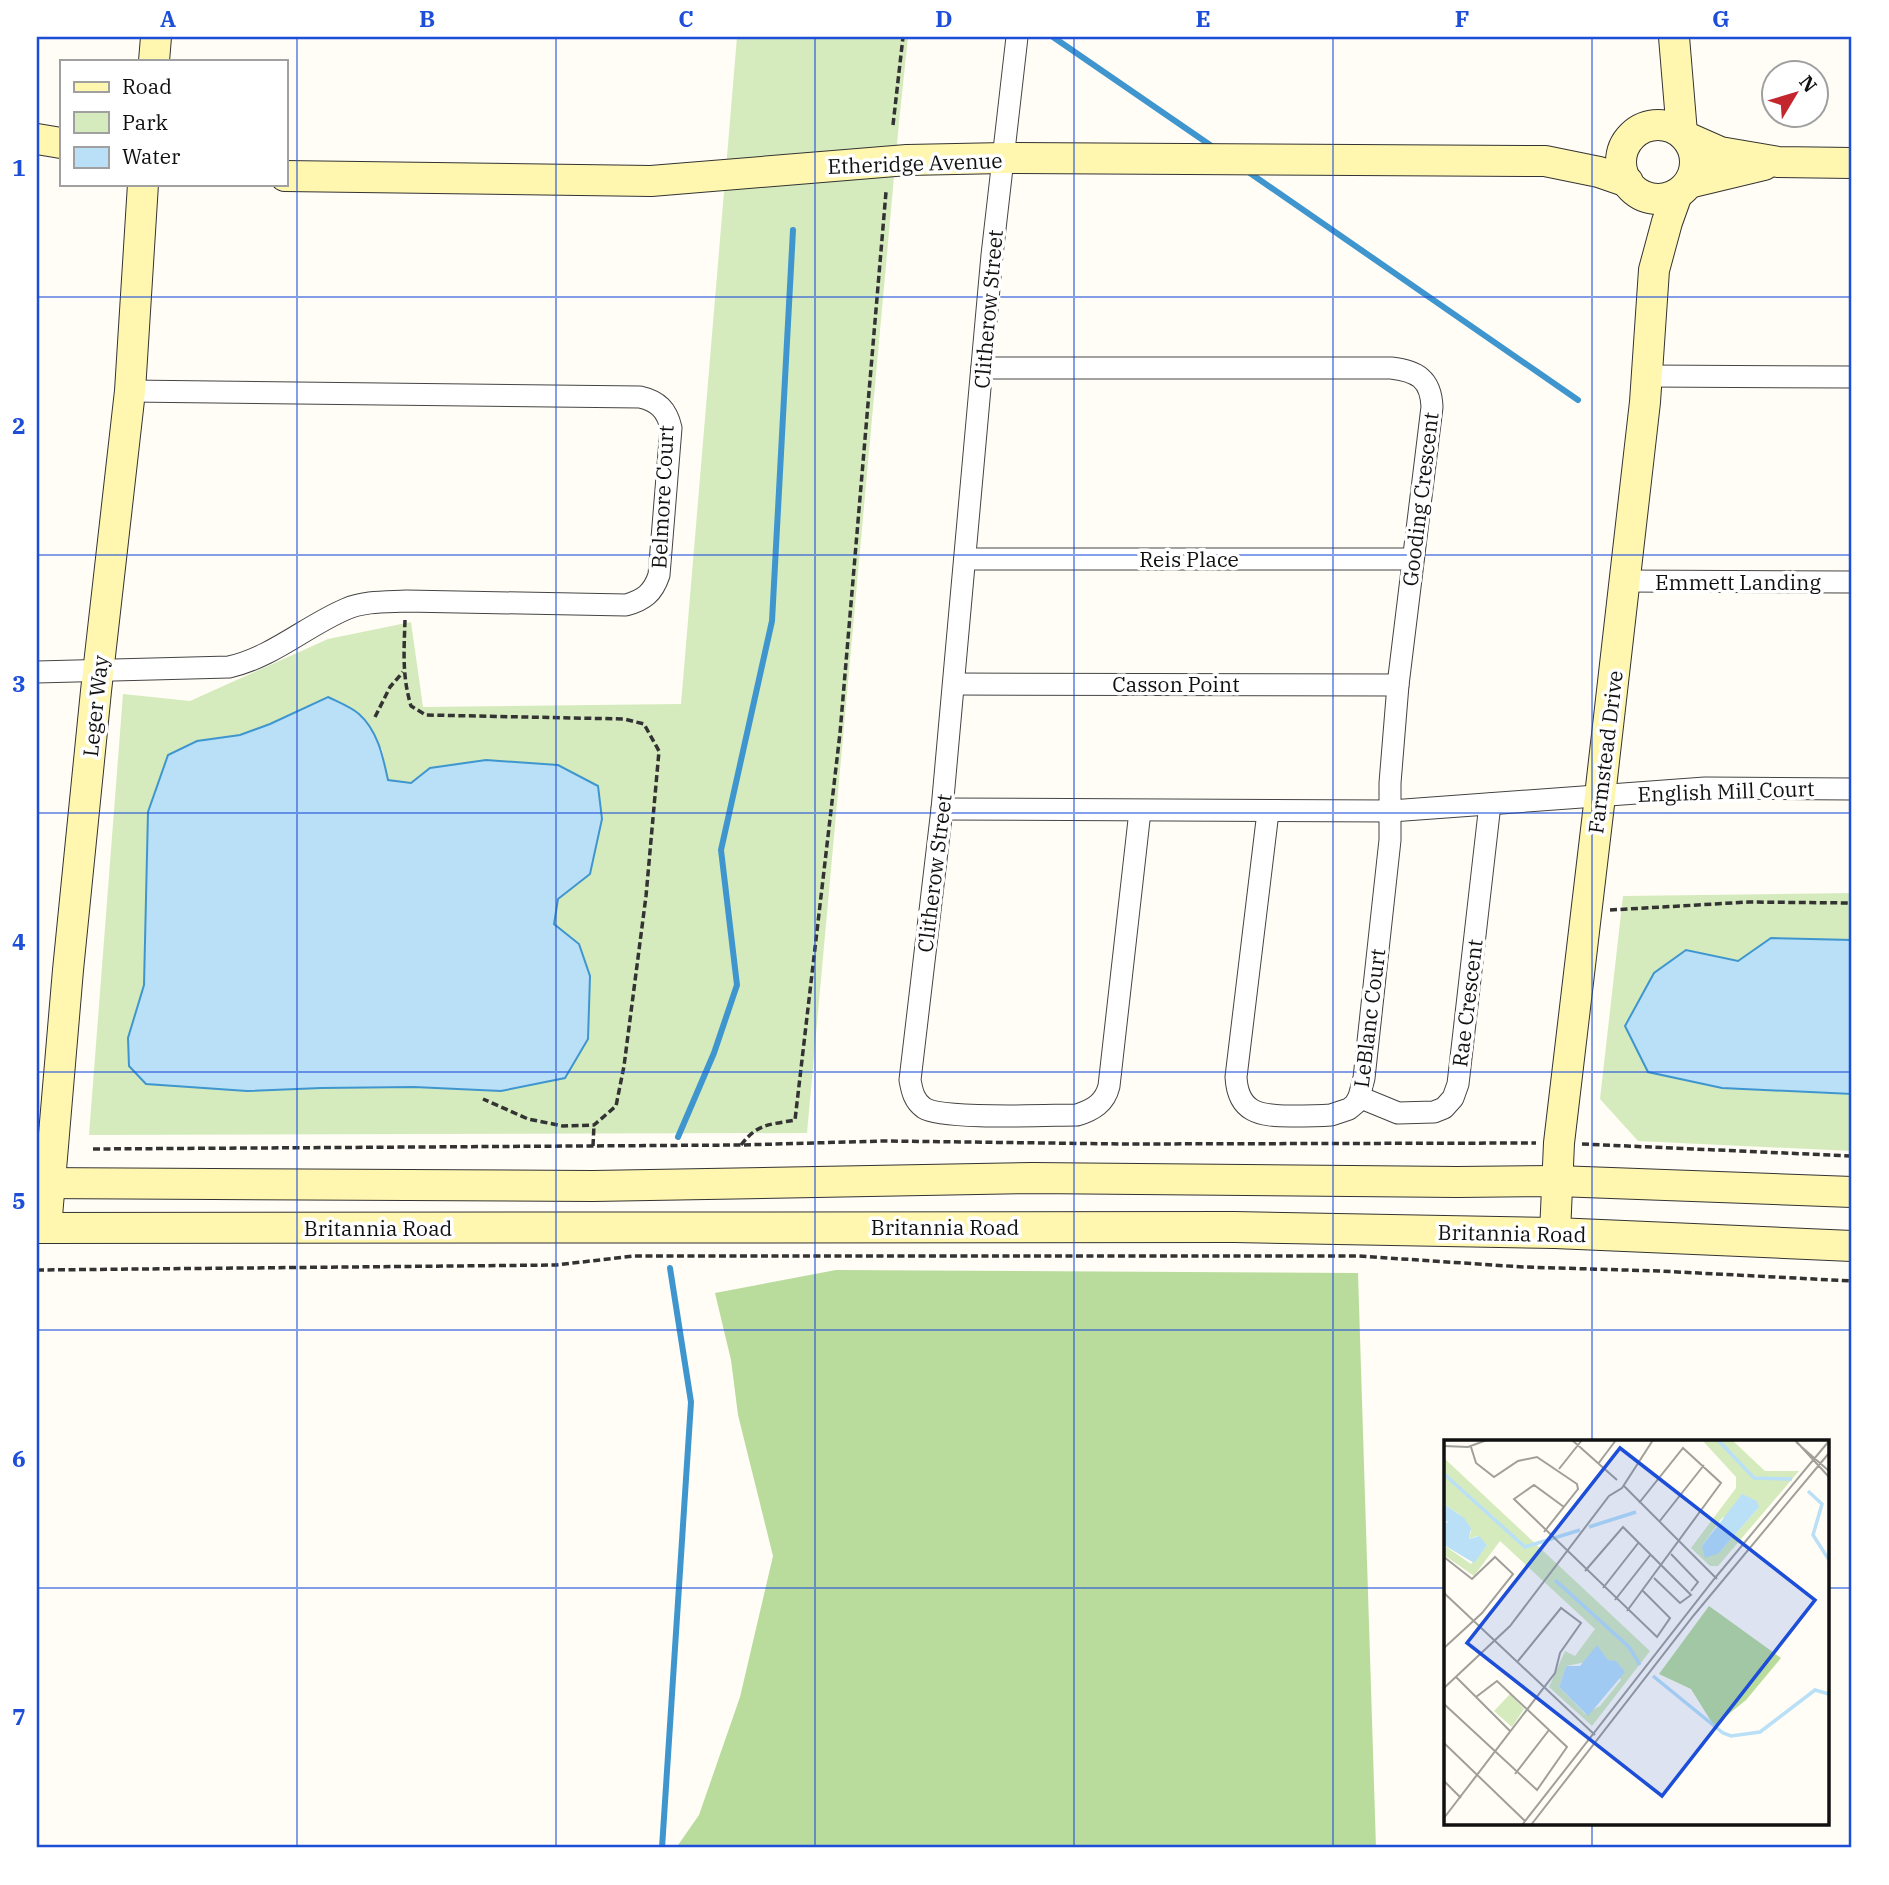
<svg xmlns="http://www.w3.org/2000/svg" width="1889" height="1885" font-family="'IBM Plex Serif',serif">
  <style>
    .green { fill: #d5ebbd; fill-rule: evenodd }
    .forest { fill: #b9dc9c }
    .water { fill: #b9e0f7; stroke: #3f96cf; stroke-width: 2 }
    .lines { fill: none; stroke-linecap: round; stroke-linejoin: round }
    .stream { stroke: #3f96cf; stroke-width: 6 }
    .street-casing { stroke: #444; stroke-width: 23 }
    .secondary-casing { stroke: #333; stroke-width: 32 }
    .path { stroke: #333; stroke-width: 3.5; stroke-dasharray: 7 3.5; stroke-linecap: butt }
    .street { stroke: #fff; stroke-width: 21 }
    .secondary { stroke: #fff6b0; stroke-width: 30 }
    .grid { fill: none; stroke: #1d4ed8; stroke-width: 2; stroke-opacity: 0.55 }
    .labels { text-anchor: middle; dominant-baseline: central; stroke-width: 7; stroke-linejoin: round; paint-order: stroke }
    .street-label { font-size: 21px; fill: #111; stroke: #fff }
    .inset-river { fill: none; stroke: #b9e0f7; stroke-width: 3.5 }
    .inset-road { fill: none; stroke: #a09f9a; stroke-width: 2 }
    .view { fill: #1d4ed8; fill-opacity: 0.15; stroke: #1d4ed8; stroke-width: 3.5 }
    .inset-edge { fill: none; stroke: #111; stroke-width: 3.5 }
    .neatline { fill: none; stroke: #1d4ed8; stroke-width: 2.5 }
    .grid-label { font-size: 23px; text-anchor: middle; font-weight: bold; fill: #1d4ed8 }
  </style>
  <rect width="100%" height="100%" fill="#fffdf5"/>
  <g class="green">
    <path d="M 737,37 L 908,37 L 899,122 L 807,1133 L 89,1135 L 123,694 L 190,701 L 328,639 L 411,622 L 423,707 L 681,704 ZM 329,697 L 382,749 L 388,780 L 411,783 L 430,768 L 486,760 L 558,765 L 590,874 L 558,899 L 554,925 L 579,944 L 565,1078 L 501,1091 L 414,1087 L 321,1088 L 247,1091 L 146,1084 L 128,1038 L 144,985 L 148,812 L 168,755 L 197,741 L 240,735 L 270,724 Z"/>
    <path d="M 1852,893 L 1852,940 L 1771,938 L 1738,961 L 1686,950 L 1722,1088 L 1852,1094 L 1852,1151 L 1638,1141 L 1600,1099 L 1623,896 Z"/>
  </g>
  <path class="forest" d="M 836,1270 L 1358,1273 L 1376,1848 L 676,1848 L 699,1815 L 740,1697 L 773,1556 L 738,1415 L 731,1360 L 715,1293 Z"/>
  <g class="water">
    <path d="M 328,697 C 338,702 351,707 359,714 C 378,731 383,757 388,780 L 411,783 L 430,768 L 486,760 L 558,765 L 598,786 L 602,819 L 590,874 L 558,899 L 554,924 L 579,944 L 590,976 L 588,1039 L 565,1078 L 501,1091 L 414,1087 L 321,1088 L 247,1091 L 146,1084 L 129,1066 L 128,1038 L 144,985 L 148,812 L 168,755 L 197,741 L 240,735 L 270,724 Z"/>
    <path d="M 1771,938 L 1852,940 L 1852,1094 L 1722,1088 L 1648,1072 L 1625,1026 L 1654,973 L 1686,950 L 1738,961 Z"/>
  </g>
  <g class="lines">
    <g class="stream">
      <path d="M 1053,37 L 1213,147"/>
      <path d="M 1247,171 L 1578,400"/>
      <path d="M 678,1137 L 714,1053 L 737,985 L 721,850 L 772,621 L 793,230"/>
      <path d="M 662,1848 L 691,1402 L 670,1268"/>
    </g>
    <defs>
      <g id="street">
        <path d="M 1017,37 L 992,255 L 942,809 L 910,1080 C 912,1091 914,1101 924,1108 C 943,1120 1049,1115 1077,1115 C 1093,1110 1105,1103 1109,1086 L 1140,811"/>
        <path d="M 982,368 L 1391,368 C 1417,371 1431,379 1432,407 L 1398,685 L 1390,783 L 1390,840 L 1364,1078 L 1359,1097 L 1355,1104 L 1349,1109 L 1331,1115 C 1317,1116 1304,1116 1291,1116 C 1260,1116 1238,1113 1236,1077 L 1268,812"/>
        <path d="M 1647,376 L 1852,377"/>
        <path d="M 965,559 L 1413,559"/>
        <path d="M 1624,581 L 1852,582"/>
        <path d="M 37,672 L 229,667 C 273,657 306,626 346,609 C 364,601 386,602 406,601 L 626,605 C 644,600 653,593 659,575 L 671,428 C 667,410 658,401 640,397 L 130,391"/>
        <path d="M 955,684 L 1398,685"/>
        <path d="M 942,809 L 1391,811 L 1705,788 L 1852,789"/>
        <path d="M 1359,1097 L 1398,1113 L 1434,1112 L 1444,1108 L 1453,1098 L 1458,1084 L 1490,804"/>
      </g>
      <g id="secondary">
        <path d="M 1674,37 L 1682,133"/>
        <path d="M 154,61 L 156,37"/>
        <circle cx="1658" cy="162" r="37"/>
        <path d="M 1686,137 L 1720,152 L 1778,162 L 1852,163"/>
        <path d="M 37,139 L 61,143"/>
        <path d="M 285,176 L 651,181 L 907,160 L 1004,158 L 1545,161 L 1599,172 L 1628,182"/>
        <path d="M 1689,183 L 1764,165"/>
        <path d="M 37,1183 L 593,1186 L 1032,1178 L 1457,1182 L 1557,1181 L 1852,1192"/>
        <path d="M 37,1228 L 1234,1227 L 1555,1233 L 1852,1246"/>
        <path d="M 46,1228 L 68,970 L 96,691 L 130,391 L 143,184"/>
        <path d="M 1555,1233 L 1559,1143 L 1600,796 L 1645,402 L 1654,270 L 1667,222 L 1677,194"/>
      </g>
    </defs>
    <use href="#street" class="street-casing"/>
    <use href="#secondary" class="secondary-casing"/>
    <g class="path">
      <path d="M 893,125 L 903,37"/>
      <path d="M 405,620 C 404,652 402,676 411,706 L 426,715 L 624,719 L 644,724 L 659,751 L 646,896 L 624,1066 L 616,1106 L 594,1125 L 563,1126 L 528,1119 L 483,1099"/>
      <path d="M 375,717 L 390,687 L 403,672"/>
      <path d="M 1610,910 L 1749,902 L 1852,903"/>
      <path d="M 1582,1144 L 1852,1156"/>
      <path d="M 741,1145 C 758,1123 769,1125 795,1120 L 840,733 L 886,192"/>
      <path d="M 593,1146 L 594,1125"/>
      <path d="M 93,1149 L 741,1145 L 884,1141 L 1127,1144 L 1536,1143"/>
      <path d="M 37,1270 L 556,1265 L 634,1256 L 1358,1256 L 1523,1267 L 1659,1271 L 1852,1281"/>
    </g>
    <use href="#street" class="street"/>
    <use href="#secondary" class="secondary"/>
  </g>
  <path class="grid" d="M 297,37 L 297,1848M 556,37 L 556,1848M 815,37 L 815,1848M 1074,37 L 1074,1848M 1333,37 L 1333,1848M 1592,37 L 1592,1442M 37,297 L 1852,297M 37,555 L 1852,555M 37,813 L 1852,813M 37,1072 L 1852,1072M 37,1330 L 1852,1330M 37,1588 L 1446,1588M 1828,1588 L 1852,1588M 1592,1824 L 1592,1848"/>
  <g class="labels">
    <g class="street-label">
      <text transform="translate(915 163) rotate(-2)">Etheridge Avenue</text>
      <text transform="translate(988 309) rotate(-85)">Clitherow Street</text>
      <text transform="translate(662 497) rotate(-87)">Belmore Court</text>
      <text transform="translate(1420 499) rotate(-83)">Gooding Crescent</text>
      <text x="1189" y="559">Reis Place</text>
      <text x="1738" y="582">Emmett Landing</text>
      <text x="1176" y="684">Casson Point</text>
      <text transform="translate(95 706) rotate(-84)">Leger Way</text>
      <text transform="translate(1605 752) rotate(-83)">Farmstead Drive</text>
      <text transform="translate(1726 791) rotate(-2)">English Mill Court</text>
      <text transform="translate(934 873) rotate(-83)">Clitherow Street</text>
      <text transform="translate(1467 1003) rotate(-83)">Rae Crescent</text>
      <text transform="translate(1369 1018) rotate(-83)">LeBlanc Court</text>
      <text x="945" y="1227">Britannia Road</text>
      <text x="378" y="1228">Britannia Road</text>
      <text transform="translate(1512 1233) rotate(1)">Britannia Road</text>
    </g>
  </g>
  <g transform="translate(1444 1440)">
    <rect width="385" height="385" fill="#fffdf5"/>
    <path d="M 258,0 L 288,0 L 321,31 L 355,31 L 274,126 L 266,126 L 247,108 L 292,48 L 292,37 ZM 314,68 L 275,113 L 258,106 L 278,78 ZM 0,18 L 206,211 L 148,286 L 105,247 L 121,211 L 131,216 L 151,189 L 56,101 L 30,136 L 0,115 L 0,96 L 1,106 L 27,124 L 43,105 L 33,96 L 25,99 L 27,91 L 16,75 L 0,64 ZM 162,218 L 177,240 L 156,266 L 141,274 L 115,247 L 122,226 ZM 66,254 L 80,269 L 68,287 L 50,271 Z" fill="#d5ebbd" fill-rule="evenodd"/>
    <path d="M 265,166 L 337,218 L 302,260 L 270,286 L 247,249 L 215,234 Z" fill="#b9dc9c"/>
    <path d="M 298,54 L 313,61 L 315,67 L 275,113 L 261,118 L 258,106 ZM 0,64 L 20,78 L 27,88 L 25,99 L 35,96 L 43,105 L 30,123 L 0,105 L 0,83 L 5,82 L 0,81 ZM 153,205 L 164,220 L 172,221 L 181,232 L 144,276 L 115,247 L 122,226 L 136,226 Z" fill="#b9e0f7"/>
    <path class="inset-river" d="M 274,0 L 310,38 L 348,39M 0,34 L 81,107 L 136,90M 364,51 L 378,64 L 369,95 L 385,120M 145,87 L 192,72M 111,140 L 185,207 L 196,225M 209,236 L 279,293 L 287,296 L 316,292 L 371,250 L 385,254"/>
    <path class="inset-road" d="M 128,0 L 173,40M 351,0 L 385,37M 352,2 L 385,31M 0,6 L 24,7 L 43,0M 27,7 L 32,23 L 50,37 L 74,21 L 93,17 L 133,44 L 134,49 L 100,92M 154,24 L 172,0M 115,29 L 138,0M 179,45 L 273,139M 120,67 L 90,45 L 70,59 L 213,197 L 226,178 L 199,151M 215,82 L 260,25M 227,114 L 254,142 L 247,151M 0,117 L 28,139 L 51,117 L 69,134 L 38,173 L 0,208M 141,131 L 179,87 L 247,155 L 236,163 L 210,138M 159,148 L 195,102M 0,153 L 151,295M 171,160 L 207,114M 183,171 L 277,43 L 239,8 L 195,63M 12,237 L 67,292M 0,248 L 66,186 L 165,56 L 178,48 L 209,0M 0,264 L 93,350 L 123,307 L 53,241 L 32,257M 0,303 L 81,381M 71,334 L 105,290M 0,341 L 17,358M 0,378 L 111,233 L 116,213 L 137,183 L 117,168 L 74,221M 78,385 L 271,138 L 385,1M 87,385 L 250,175 L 385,13"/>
    <path class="view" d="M 176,8 L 371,160 L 218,356 L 23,203 Z"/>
    <rect width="385" height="385" class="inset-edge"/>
  </g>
  <rect width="1889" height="1885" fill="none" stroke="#ffffff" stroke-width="77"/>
  <rect x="60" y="60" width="228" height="126" fill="#ffffff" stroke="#a0a0a0" stroke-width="2"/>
  <rect x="74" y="82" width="35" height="10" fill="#fff6b0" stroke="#a0a0a0" stroke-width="2"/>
  <text x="122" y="94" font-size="21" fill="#111111">Road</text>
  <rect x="74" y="112" width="35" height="21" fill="#d5ebbd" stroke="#a0a0a0" stroke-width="2"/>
  <text x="122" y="130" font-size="21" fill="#111111">Park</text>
  <rect x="74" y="147" width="35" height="21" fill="#b9e0f7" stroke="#a0a0a0" stroke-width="2"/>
  <text x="122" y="164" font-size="21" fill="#111111">Water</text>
  <g transform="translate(1795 94) rotate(52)"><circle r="33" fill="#ffffff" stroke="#a0a0a0" stroke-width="2"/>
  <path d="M0-5L12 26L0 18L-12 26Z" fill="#c4262e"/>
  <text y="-10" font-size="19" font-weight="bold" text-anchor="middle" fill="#111111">N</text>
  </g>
  <rect x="38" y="38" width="1812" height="1808" class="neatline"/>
  <g class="grid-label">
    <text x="168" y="27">A</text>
    <text x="427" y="27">B</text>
    <text x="686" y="27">C</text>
    <text x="944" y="27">D</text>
    <text x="1203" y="27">E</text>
    <text x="1462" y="27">F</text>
    <text x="1721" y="27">G</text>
    <text x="19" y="176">1</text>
    <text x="19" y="434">2</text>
    <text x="19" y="692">3</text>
    <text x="19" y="950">4</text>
    <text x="19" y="1209">5</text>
    <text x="19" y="1467">6</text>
    <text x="19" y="1725">7</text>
  </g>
</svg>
